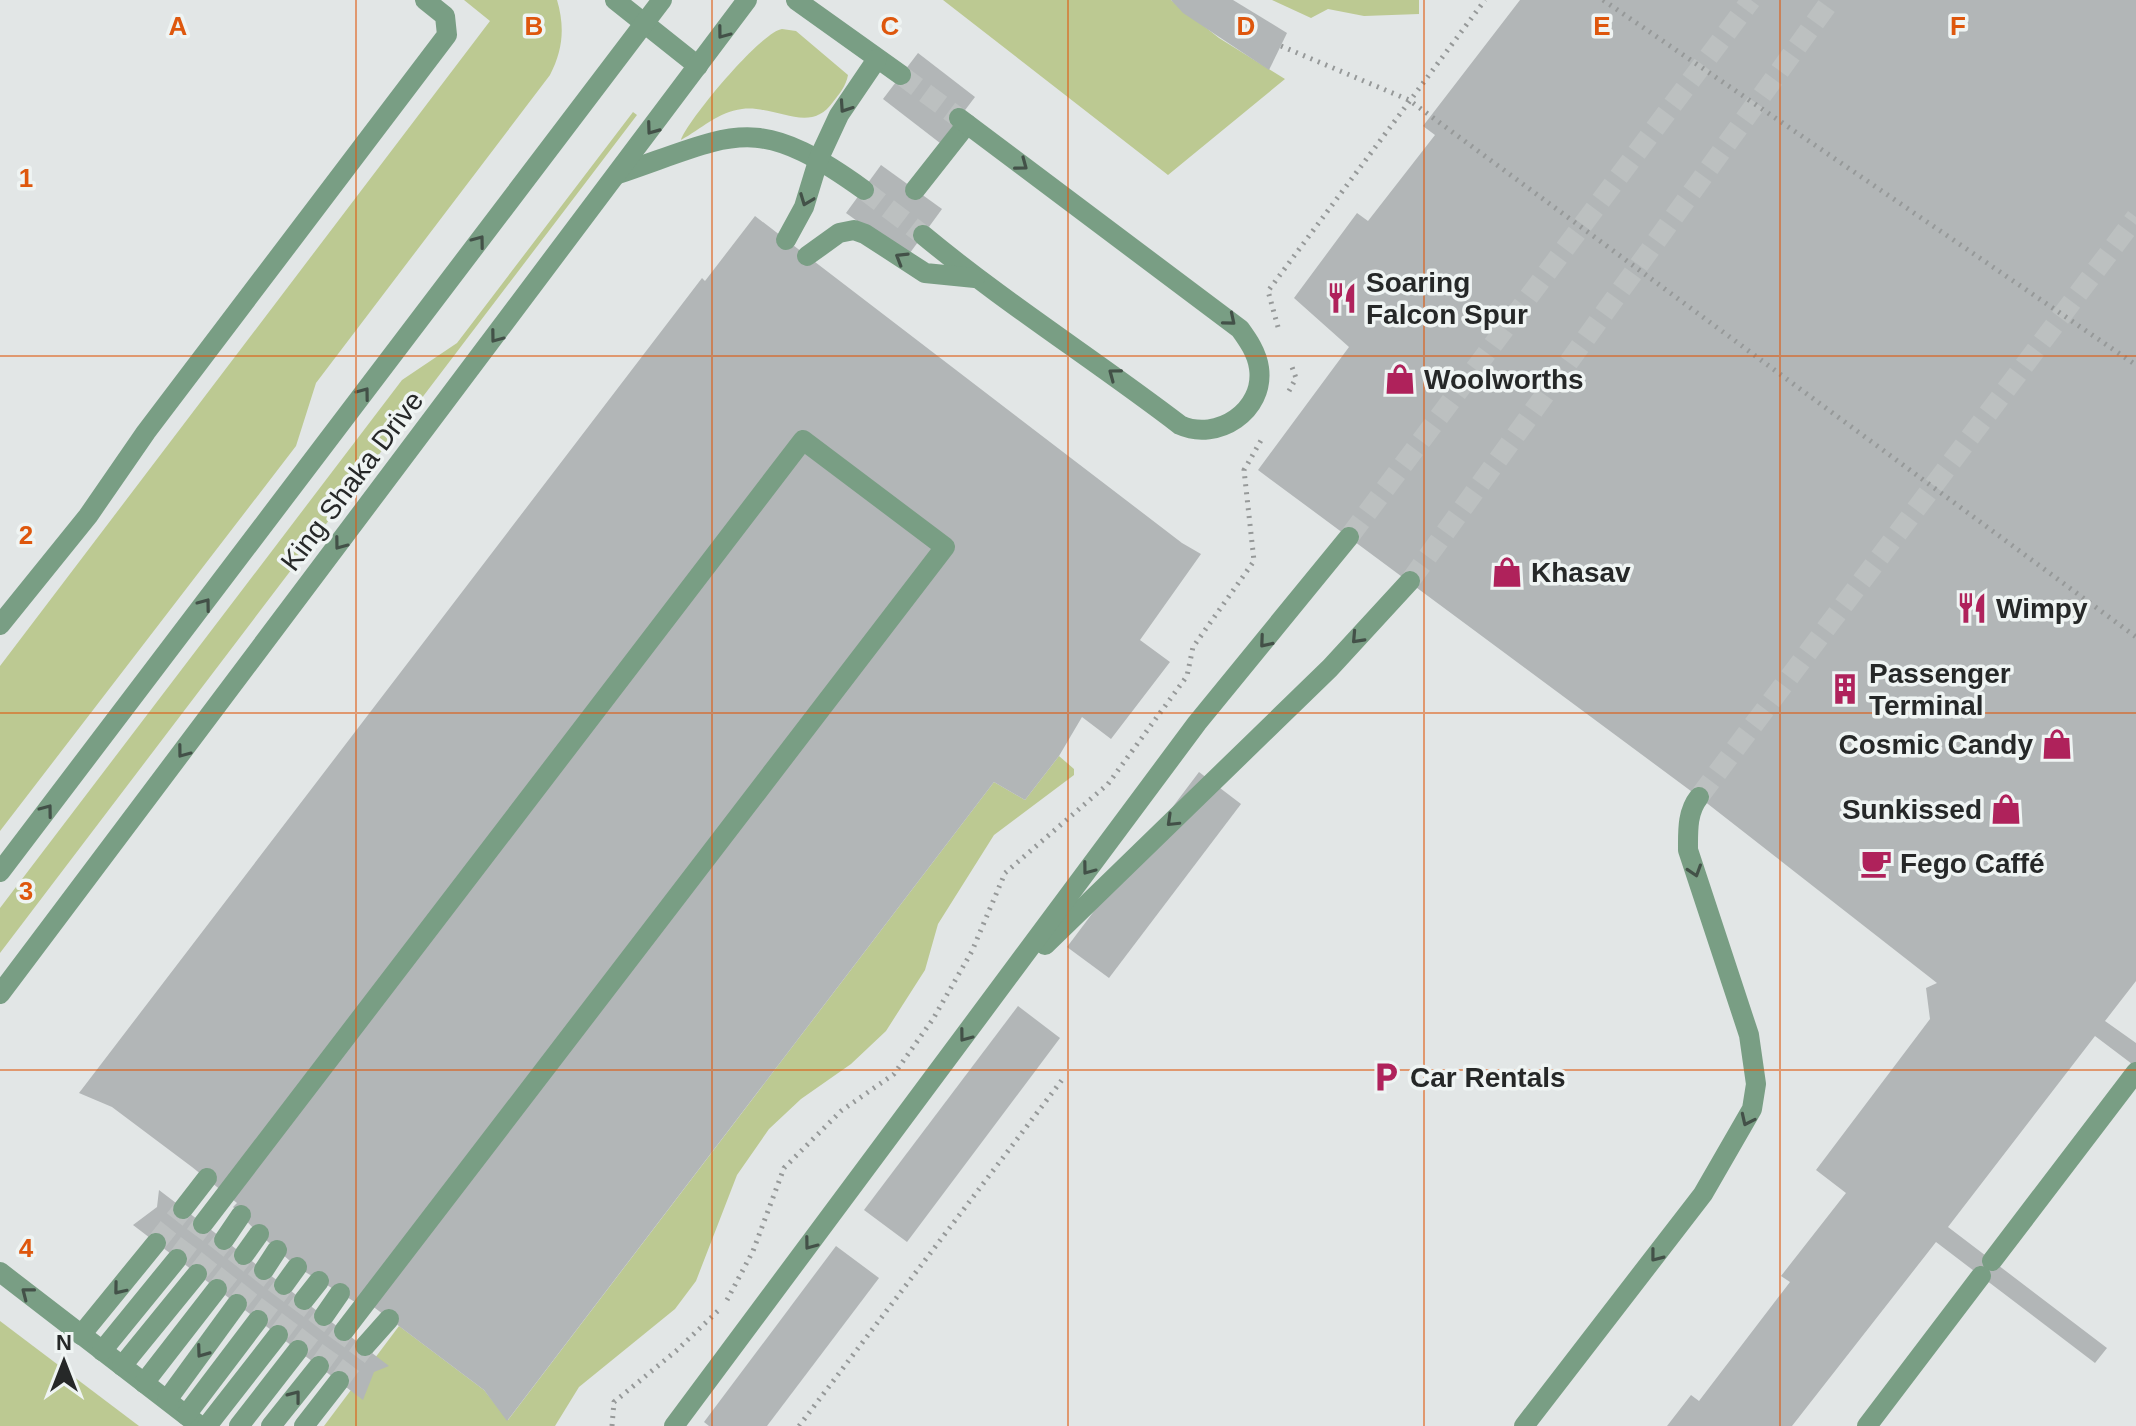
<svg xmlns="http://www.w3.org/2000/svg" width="2136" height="1426" font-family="Helvetica,sans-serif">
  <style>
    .green { fill: #bcc992 }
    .building { fill: #b2b6b7 }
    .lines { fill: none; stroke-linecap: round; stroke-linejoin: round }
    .minor-tunnel { stroke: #bcc0c0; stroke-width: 20; stroke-dasharray: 20 10; stroke-linecap: butt }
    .path { stroke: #969999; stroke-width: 5; stroke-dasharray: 2 6; stroke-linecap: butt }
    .minor { stroke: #799e84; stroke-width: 20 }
    .oneway { stroke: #435148 }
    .grid { fill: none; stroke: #de570d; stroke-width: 2; stroke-opacity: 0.55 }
    .labels { text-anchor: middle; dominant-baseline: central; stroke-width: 7; stroke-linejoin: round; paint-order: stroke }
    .poi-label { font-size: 28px; font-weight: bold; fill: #262828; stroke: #eff4f3; text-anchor: start }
    .street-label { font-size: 28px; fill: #262828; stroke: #eff4f3 }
    .grid-label { font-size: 26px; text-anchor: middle; font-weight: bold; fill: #de570d; stroke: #eff4f3; stroke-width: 7; stroke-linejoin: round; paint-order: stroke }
  </style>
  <rect width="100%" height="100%" fill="#e2e6e6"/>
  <g class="green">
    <path d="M 464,0 L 557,0 C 565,27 563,50 550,75 L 316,383 L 296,446 L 0,831 L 0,666 L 490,21 Z"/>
    <path d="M 943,0 L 1171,0 L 1219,38 L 1285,79 L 1168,175 Z"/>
    <path d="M 1272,0 L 1419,0 L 1419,14 L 1364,16 L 1328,9 L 1311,18 Z"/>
    <path d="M 782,29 L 796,31 L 848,75 C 846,86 840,93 833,102 C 810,135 777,105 742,109 C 718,112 701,129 681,140 C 688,120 761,32 782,29 Z"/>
    <path d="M 633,112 L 637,115 L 0,953 L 0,908 L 402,380 L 457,343 Z"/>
    <path d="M 1059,756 L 1074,769 L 1074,775 L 994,835 L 938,924 L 925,970 L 886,1031 L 851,1064 L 801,1099 L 769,1129 L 737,1175 L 696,1281 L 675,1309 L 579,1387 L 555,1426 L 324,1426 L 399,1326 L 484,1390 L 508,1420 L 994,782 L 1025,800 Z"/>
    <path d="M 0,1321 L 139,1426 L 0,1426 Z"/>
  </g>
  <g class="building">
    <path d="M 1171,0 L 1233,0 L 1287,33 L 1269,70 L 1183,13 Z"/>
    <path d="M 1520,0 L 2136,0 L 2136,981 L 2105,1021 L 2136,1043 L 2136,1067 L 2095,1036 L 1948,1227 L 2107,1348 L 2095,1363 L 1936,1242 L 1792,1426 L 1667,1426 L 1691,1395 L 1699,1401 L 1790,1282 L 1781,1276 L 1846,1193 L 1816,1170 L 1930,1019 L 1926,988 L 1937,983 L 1699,797 L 1258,470 L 1349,347 L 1294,298 L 1357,213 L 1368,221 L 1435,135 L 1423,126 Z"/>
    <path d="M 918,53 L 975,97 L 940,143 L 883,99 Z"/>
    <path d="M 881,165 L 942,209 L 907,257 L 846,213 Z"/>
    <path d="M 755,216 L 1182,543 L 1201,554 L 1140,640 L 1170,662 L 1111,739 L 1082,717 L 1059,756 L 1025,800 L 994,782 L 507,1421 L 484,1390 L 359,1296 L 355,1302 L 297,1267 L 259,1234 L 233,1207 L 237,1203 L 192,1167 L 112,1107 L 79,1093 L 702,278 L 705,281 Z"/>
    <path d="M 1199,772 L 1241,804 L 1109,978 L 1067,947 Z"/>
    <path d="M 1018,1006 L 1060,1038 L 907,1242 L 864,1210 Z"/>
    <path d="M 159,1190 L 389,1366 L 374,1372 L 363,1400 L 133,1225 L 157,1207 Z"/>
    <path d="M 836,1246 L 879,1278 L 767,1426 L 709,1426 L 704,1422 Z"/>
  </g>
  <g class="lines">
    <g class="minor-tunnel">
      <path d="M 901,75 L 959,118"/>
      <path d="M 864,190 L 923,235"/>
      <path d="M 1349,537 L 1751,0"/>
      <path d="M 1410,581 L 1831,0"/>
      <path d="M 1699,797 L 2136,217"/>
      <path d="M 156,1243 L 183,1209"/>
      <path d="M 177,1259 L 203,1224"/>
      <path d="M 197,1274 L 224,1240"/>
      <path d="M 217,1289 L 244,1255"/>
      <path d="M 237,1304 L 264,1270"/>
      <path d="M 258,1320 L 284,1285"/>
      <path d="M 278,1335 L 304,1300"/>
      <path d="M 298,1350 L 324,1316"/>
      <path d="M 319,1366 L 344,1331"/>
      <path d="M 339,1381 L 365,1346"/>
    </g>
    <g class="path">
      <path d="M 1603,0 L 2136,365"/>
      <path d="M 1281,46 L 1409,100 L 2136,637"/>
      <path d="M 1278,327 L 1268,291 L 1485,0"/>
      <path d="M 1289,391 L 1296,378 L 1292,367"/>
      <path d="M 727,1300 L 753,1251 L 784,1168 L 841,1111 L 894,1074 L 933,1019 L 972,951 L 1005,873 L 1108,784 L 1187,676 L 1193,647 L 1254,561 L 1244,470 L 1263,437"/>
      <path d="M 612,1426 L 614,1402 L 676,1351 L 721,1308"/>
      <path d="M 799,1426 L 1065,1076"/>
    </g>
    <g class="minor">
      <path d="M 615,0 L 698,66"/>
      <path d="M 796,0 L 901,75"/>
      <path d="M 618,174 C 736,134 754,111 864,190"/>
      <path d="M 915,190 L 967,124"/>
      <path d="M 923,235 C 1005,303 1095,360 1180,425 C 1217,442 1265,411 1259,368 C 1257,353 1248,340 1240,329 L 959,118"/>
      <path d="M 786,240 L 804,207 L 819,158 L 839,115 L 877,59"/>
      <path d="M 807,256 L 839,233 L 854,230 L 865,234 L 925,273 L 975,278"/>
      <path d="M 0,625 L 88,516 L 146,432 L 447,35 L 445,16 L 425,0"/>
      <path d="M 0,872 L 662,0"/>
      <path d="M 1045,945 L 1330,668 L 1410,581"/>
      <path d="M 0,994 L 747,0"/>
      <path d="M 183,1209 L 207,1178"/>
      <path d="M 203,1224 L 803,440 L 945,547 L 344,1331"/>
      <path d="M 224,1240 L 241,1215"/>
      <path d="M 244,1255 L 259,1234"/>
      <path d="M 1992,1261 L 2136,1072"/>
      <path d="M 264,1270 L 277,1250"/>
      <path d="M 0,1272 L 200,1426"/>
      <path d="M 284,1285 L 297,1267"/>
      <path d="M 304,1300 L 319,1281"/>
      <path d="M 324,1316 L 340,1293"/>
      <path d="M 81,1335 L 156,1243"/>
      <path d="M 365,1346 L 389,1319"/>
      <path d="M 102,1351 L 177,1259"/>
      <path d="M 122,1366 L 197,1274"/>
      <path d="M 144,1383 L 217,1289"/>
      <path d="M 167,1400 L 237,1304"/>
      <path d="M 186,1415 L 258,1320"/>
      <path d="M 207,1426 L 278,1335"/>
      <path d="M 239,1426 L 298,1350"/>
      <path d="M 271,1426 L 319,1366"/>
      <path d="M 304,1426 L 339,1381"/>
      <path d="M 674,1426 L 1197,723 L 1349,537"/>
      <path d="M 1524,1426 L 1703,1194 L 1752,1109 L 1756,1084 L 1749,1035 L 1688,850 C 1688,831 1687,812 1699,797"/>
      <path d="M 1867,1426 L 1981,1276"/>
    </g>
  </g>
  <defs><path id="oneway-chevron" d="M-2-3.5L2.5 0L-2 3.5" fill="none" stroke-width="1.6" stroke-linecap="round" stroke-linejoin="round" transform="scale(2)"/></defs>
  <g class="oneway">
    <use href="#oneway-chevron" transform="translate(723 33) rotate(127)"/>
    <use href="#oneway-chevron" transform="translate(845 107) rotate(124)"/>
    <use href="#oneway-chevron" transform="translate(652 129) rotate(126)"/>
    <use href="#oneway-chevron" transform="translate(1022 165) rotate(37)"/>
    <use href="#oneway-chevron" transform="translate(806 200) rotate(111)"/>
    <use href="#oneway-chevron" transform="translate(479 241) rotate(-53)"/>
    <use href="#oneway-chevron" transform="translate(901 258) rotate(-149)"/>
    <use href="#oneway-chevron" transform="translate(1230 320) rotate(40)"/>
    <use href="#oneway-chevron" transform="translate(496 337) rotate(127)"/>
    <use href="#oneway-chevron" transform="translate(1114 374) rotate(-143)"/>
    <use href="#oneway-chevron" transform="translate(364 393) rotate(-53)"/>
    <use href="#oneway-chevron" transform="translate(340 544) rotate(127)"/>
    <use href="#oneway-chevron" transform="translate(205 604) rotate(-53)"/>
    <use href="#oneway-chevron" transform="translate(1357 638) rotate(133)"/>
    <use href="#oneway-chevron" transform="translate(1265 642) rotate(130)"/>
    <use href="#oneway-chevron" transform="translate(183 752) rotate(127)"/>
    <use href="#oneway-chevron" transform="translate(47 810) rotate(-53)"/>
    <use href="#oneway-chevron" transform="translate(1172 821) rotate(136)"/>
    <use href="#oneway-chevron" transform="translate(1088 869) rotate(127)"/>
    <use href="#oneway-chevron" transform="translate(1695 871) rotate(72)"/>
    <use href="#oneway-chevron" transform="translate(965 1036) rotate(127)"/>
    <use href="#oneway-chevron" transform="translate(1747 1120) rotate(115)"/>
    <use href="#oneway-chevron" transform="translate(810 1244) rotate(127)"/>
    <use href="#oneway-chevron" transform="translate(1656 1256) rotate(128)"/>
    <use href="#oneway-chevron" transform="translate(119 1289) rotate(129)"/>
    <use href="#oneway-chevron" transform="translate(27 1293) rotate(-142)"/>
    <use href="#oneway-chevron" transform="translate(202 1352) rotate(126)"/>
    <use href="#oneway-chevron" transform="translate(295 1396) rotate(-52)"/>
  </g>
  <path class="grid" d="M 356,0 L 356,1426M 712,0 L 712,1426M 1068,0 L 1068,1426M 1424,0 L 1424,1426M 1780,0 L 1780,1426M 0,356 L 2136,356M 0,713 L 2136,713M 0,1070 L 2136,1070"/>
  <defs>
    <symbol id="restaurant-bare" viewBox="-9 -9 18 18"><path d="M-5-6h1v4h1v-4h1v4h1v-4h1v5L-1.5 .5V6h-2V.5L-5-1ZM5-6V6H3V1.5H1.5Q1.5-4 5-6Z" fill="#af225b" stroke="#eff4f3" stroke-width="2.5" paint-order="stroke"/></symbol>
    <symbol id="shop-bare" viewBox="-9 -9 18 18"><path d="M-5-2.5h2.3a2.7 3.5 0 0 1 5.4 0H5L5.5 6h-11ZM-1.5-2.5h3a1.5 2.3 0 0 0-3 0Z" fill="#af225b" stroke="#eff4f3" stroke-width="2.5" paint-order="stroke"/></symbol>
    <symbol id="building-bare" viewBox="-9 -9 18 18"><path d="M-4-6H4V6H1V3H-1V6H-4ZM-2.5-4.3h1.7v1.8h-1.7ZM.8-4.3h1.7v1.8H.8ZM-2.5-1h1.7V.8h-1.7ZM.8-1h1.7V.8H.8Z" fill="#af225b" stroke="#eff4f3" stroke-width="2.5" paint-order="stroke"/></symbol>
    <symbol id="cafe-bare" viewBox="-9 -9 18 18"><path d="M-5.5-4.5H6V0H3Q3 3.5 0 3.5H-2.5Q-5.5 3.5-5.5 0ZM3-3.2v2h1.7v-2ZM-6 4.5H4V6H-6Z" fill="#af225b" stroke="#eff4f3" stroke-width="2.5" paint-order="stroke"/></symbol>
    <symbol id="parking-bare" viewBox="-9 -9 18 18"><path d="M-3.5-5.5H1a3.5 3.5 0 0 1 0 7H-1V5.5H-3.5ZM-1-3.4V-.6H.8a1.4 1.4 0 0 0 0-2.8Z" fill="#af225b" stroke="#eff4f3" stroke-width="2.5" paint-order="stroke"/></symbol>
  </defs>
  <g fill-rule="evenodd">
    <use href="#restaurant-bare" x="1320" y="276" width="44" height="44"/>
    <use href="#shop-bare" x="1378" y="357" width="44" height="44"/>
    <use href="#shop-bare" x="1485" y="550" width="44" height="44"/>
    <use href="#restaurant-bare" x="1950" y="586" width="44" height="44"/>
    <use href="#building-bare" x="1823" y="667" width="44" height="44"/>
    <use href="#shop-bare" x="2035" y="722" width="44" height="44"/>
    <use href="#shop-bare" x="1984" y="787" width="44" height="44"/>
    <use href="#cafe-bare" x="1854" y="841" width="44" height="44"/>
    <use href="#parking-bare" x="1364" y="1055" width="44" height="44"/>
  </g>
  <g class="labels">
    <g class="poi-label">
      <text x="1366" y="282">Soaring<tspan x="1366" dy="32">Falcon Spur</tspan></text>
      <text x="1424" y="379">Woolworths</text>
      <text x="1531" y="572">Khasav</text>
      <text x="1996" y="608">Wimpy</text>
      <text x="1869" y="673">Passenger<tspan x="1869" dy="32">Terminal</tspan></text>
      <text x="2033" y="744" text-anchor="end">Cosmic Candy</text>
      <text x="1982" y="809" text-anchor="end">Sunkissed</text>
      <text x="1900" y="863">Fego Caffé</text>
      <text x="1410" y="1077">Car Rentals</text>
    </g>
    <g class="street-label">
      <text transform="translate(352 481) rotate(-53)">King Shaka Drive</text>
    </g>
  </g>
  <g class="grid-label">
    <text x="178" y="35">A</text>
    <text x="534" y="35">B</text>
    <text x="890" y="35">C</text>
    <text x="1246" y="35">D</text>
    <text x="1602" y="35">E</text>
    <text x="1958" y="35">F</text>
    <text x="26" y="187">1</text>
    <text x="26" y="544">2</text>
    <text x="26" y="900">3</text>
    <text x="26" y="1257">4</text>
  </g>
  <g transform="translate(64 1362)" stroke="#eff4f3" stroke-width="6" paint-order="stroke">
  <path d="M0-6L14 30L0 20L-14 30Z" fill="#262828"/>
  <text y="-12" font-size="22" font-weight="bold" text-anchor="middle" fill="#262828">N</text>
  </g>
</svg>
